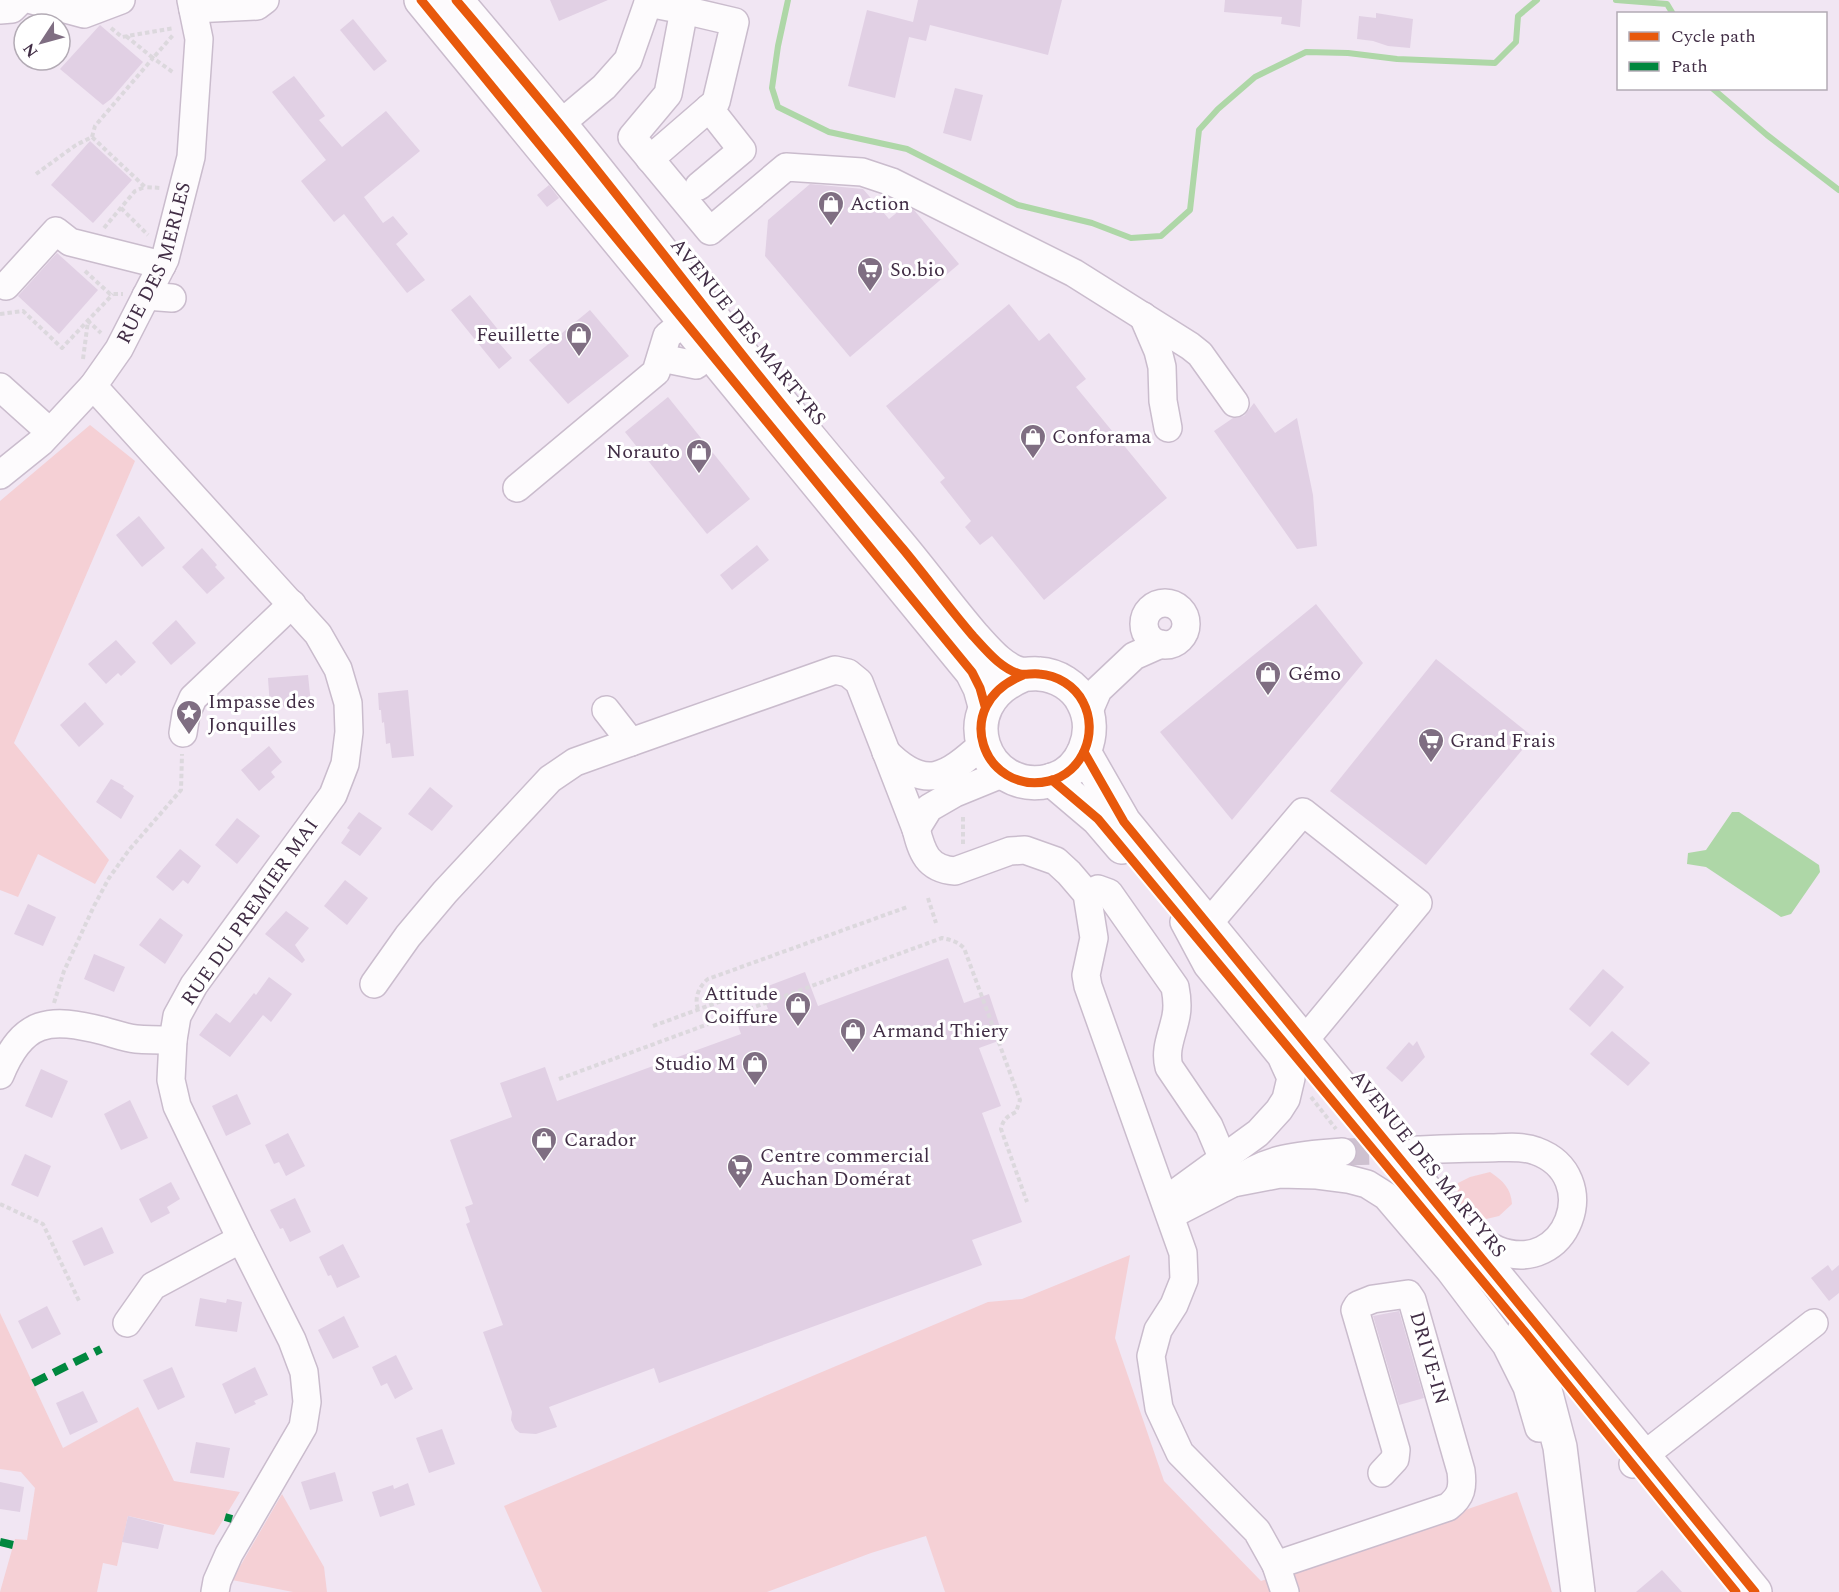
<svg xmlns="http://www.w3.org/2000/svg" width="1839" height="1592" font-family="Spectral,serif">
  <style>
    .green { fill: #f5d0d5 }
    .water { fill: #aed7a7 }
    .lines { fill: none; stroke-linecap: round; stroke-linejoin: round }
    .stream { stroke: #aed7a7; stroke-width: 6 }
    .building { fill: #e1d0e4 }
    .minor-tunnel { stroke: #cec1d0; stroke-width: 27; stroke-dasharray: 27 14; stroke-linecap: butt }
    .minor-casing { stroke: #cabccd; stroke-width: 30 }
    .major-casing { stroke: #cabccd; stroke-width: 36 }
    .path { stroke: #dcd8dd; stroke-width: 4; stroke-dasharray: 4.5 3; stroke-linecap: butt }
    .minor { stroke: #fdfbfd; stroke-width: 27 }
    .major { stroke: #fdfbfd; stroke-width: 33 }
    .quiet { stroke: #00873e; stroke-width: 8; stroke-dasharray: 15 8; stroke-linecap: butt }
    .cycleway-casing { stroke: #fff; stroke-width: 13 }
    .cycleway { stroke: #e8590c; stroke-width: 9 }
    .labels { text-anchor: middle; dominant-baseline: central; stroke-width: 6; stroke-linejoin: round; paint-order: stroke }
    .poi-label { font-size: 20px; fill: #412d45; stroke: #fff; text-anchor: start }
    .street-label { font-size: 20px; fill: #412d45; stroke: #fff }
  </style>
  <rect width="100%" height="100%" fill="#f1e6f3"/>
  <g class="green">
    <path d="M 90,425 L 135,461 L 14,743 L 109,860 L 95,884 L 38,854 L 18,897 L 0,890 L 0,501 Z"/>
    <path d="M 1490,1172 C 1503,1181 1511,1188 1512,1204 L 1499,1216 L 1482,1220 C 1462,1209 1456,1207 1458,1183 L 1470,1177 Z"/>
    <path d="M 1130,1255 L 1115,1338 L 1164,1481 L 1261,1581 L 1517,1492 L 1552,1592 L 945,1592 L 926,1536 L 871,1553 L 767,1592 L 542,1592 L 504,1506 L 988,1302 L 1022,1299 Z"/>
    <path d="M 0,1313 L 63,1448 L 138,1407 L 174,1481 L 240,1492 L 214,1535 L 128,1516 L 117,1566 L 103,1563 L 97,1592 L 0,1592 L 15,1539 L 27,1540 L 35,1488 L 21,1472 L 0,1469 Z"/>
    <path d="M 282,1494 L 324,1567 L 327,1592 L 293,1592 L 232,1580 Z"/>
  </g>
  <path class="water" d="M 1732,812 L 1739,812 L 1819,865 L 1820,872 L 1791,914 L 1781,917 L 1706,867 L 1687,864 L 1688,853 L 1706,850 Z"/>
  <g class="lines">
    <g class="stream">
      <path d="M 788,0 L 778,46 L 772,88 L 778,107 L 829,132 L 907,149 L 1018,205 L 1092,223 L 1131,238 L 1161,236 L 1190,210 L 1199,130 L 1218,109 L 1255,77 L 1306,52 L 1348,53 L 1397,59 L 1495,63 L 1516,42 L 1518,16 L 1537,0"/>
      <path d="M 1616,0 L 1667,4 L 1673,14"/>
      <path d="M 1712,88 L 1767,135 L 1839,190"/>
    </g>
  </g>
  <g class="building">
    <path d="M 550,0 L 608,0 L 559,21 Z"/>
    <path d="M 918,0 L 1062,0 L 1048,55 L 930,25 L 926,41 L 909,37 L 895,98 L 848,86 L 867,10 L 913,22 Z"/>
    <path d="M 1225,0 L 1302,0 L 1300,27 L 1281,24 L 1282,17 L 1224,12 Z"/>
    <path d="M 1376,13 L 1413,19 L 1410,48 L 1388,46 L 1373,41 L 1357,39 L 1359,16 L 1376,18 Z"/>
    <path d="M 353,19 L 387,61 L 374,71 L 340,30 Z"/>
    <path d="M 100,25 L 143,62 L 111,99 L 103,105 L 60,69 Z"/>
    <path d="M 294,76 L 323,113 L 325,116 L 319,120 L 342,147 L 386,111 L 420,151 L 364,197 L 383,223 L 393,216 L 408,234 L 396,244 L 425,280 L 407,293 L 344,214 L 334,222 L 301,181 L 326,160 L 272,92 Z"/>
    <path d="M 955,88 L 983,95 L 971,141 L 943,133 Z"/>
    <path d="M 90,141 L 132,180 L 93,223 L 51,185 Z"/>
    <path d="M 810,184 L 863,189 L 889,219 L 905,206 L 914,210 L 959,264 L 850,357 L 765,256 L 768,220 Z"/>
    <path d="M 549,185 L 559,198 L 547,207 L 537,195 Z"/>
    <path d="M 57,253 L 98,290 L 59,334 L 18,296 Z"/>
    <path d="M 470,295 L 500,332 L 494,337 L 512,358 L 499,369 L 451,310 Z"/>
    <path d="M 1009,304 L 1039,341 L 1049,333 L 1086,379 L 1076,387 L 1167,498 L 1044,600 L 992,536 L 980,545 L 965,527 L 971,521 L 940,482 L 945,478 L 886,406 Z"/>
    <path d="M 590,310 L 629,356 L 568,404 L 529,360 Z"/>
    <path d="M 668,397 L 750,499 L 707,534 L 625,432 Z"/>
    <path d="M 1254,403 L 1275,433 L 1297,418 L 1313,495 L 1317,546 L 1297,549 L 1214,431 L 1233,418 L 1244,416 Z"/>
    <path d="M 139,516 L 165,548 L 142,567 L 116,535 Z"/>
    <path d="M 757,545 L 769,560 L 732,590 L 720,575 Z"/>
    <path d="M 202,548 L 217,565 L 215,567 L 225,578 L 207,594 L 182,567 Z"/>
    <path d="M 1316,604 L 1363,663 L 1232,820 L 1160,732 Z"/>
    <path d="M 176,620 L 196,643 L 171,665 L 152,643 Z"/>
    <path d="M 116,640 L 136,662 L 121,676 L 118,673 L 106,684 L 88,664 Z"/>
    <path d="M 1436,659 L 1533,737 L 1426,865 L 1330,791 Z"/>
    <path d="M 308,675 L 311,704 L 270,708 L 268,678 Z"/>
    <path d="M 408,690 L 414,756 L 392,758 L 390,743 L 386,744 L 384,722 L 382,723 L 381,710 L 379,710 L 378,693 Z"/>
    <path d="M 85,702 L 104,724 L 79,747 L 60,725 Z"/>
    <path d="M 269,746 L 282,762 L 271,772 L 275,777 L 259,791 L 241,770 Z"/>
    <path d="M 111,779 L 124,786 L 123,788 L 134,796 L 121,819 L 96,802 Z"/>
    <path d="M 430,787 L 453,806 L 432,831 L 408,814 Z"/>
    <path d="M 359,812 L 382,828 L 360,856 L 341,843 L 350,830 L 347,828 Z"/>
    <path d="M 237,818 L 260,836 L 237,864 L 215,845 Z"/>
    <path d="M 180,849 L 201,866 L 188,884 L 183,880 L 173,891 L 156,877 Z"/>
    <path d="M 345,880 L 368,898 L 347,925 L 324,906 Z"/>
    <path d="M 28,904 L 56,917 L 43,946 L 14,934 Z"/>
    <path d="M 286,911 L 309,928 L 295,945 L 305,960 L 302,963 L 265,934 Z"/>
    <path d="M 160,918 L 183,935 L 165,964 L 139,945 Z"/>
    <path d="M 94,954 L 125,967 L 114,992 L 84,979 Z"/>
    <path d="M 948,958 L 964,1003 L 989,994 L 1004,1039 L 979,1048 L 1001,1106 L 982,1113 L 1022,1222 L 972,1240 L 982,1265 L 659,1383 L 654,1368 L 549,1407 L 557,1427 L 536,1434 L 520,1433 L 515,1429 L 511,1420 L 512,1412 L 483,1332 L 503,1325 L 466,1224 L 470,1222 L 465,1207 L 473,1204 L 450,1140 L 512,1117 L 500,1083 L 545,1067 L 557,1101 L 741,1034 L 736,1020 L 768,1009 L 760,989 L 805,972 L 818,1006 Z"/>
    <path d="M 1603,969 L 1624,987 L 1590,1027 L 1569,1009 Z"/>
    <path d="M 269,977 L 292,994 L 271,1022 L 263,1015 L 230,1057 L 199,1035 L 216,1013 L 230,1023 L 254,993 L 256,995 Z"/>
    <path d="M 1612,1031 L 1650,1063 L 1628,1086 L 1590,1054 Z"/>
    <path d="M 1417,1041 L 1425,1057 L 1402,1082 L 1386,1068 L 1409,1042 L 1413,1046 Z"/>
    <path d="M 41,1069 L 68,1081 L 52,1118 L 25,1106 Z"/>
    <path d="M 237,1094 L 251,1124 L 226,1136 L 212,1106 Z"/>
    <path d="M 130,1100 L 148,1138 L 121,1150 L 104,1114 Z"/>
    <path d="M 288,1133 L 305,1166 L 286,1176 L 279,1162 L 274,1164 L 265,1145 Z"/>
    <path d="M 25,1154 L 51,1166 L 38,1197 L 11,1185 Z"/>
    <path d="M 171,1182 L 180,1199 L 167,1207 L 170,1213 L 151,1223 L 139,1199 Z"/>
    <path d="M 295,1198 L 311,1232 L 290,1242 L 283,1228 L 280,1229 L 270,1210 Z"/>
    <path d="M 102,1227 L 114,1253 L 84,1266 L 72,1241 Z"/>
    <path d="M 343,1244 L 360,1277 L 337,1288 L 331,1275 L 328,1276 L 319,1257 Z"/>
    <path d="M 1828,1265 L 1832,1271 L 1839,1265 L 1839,1293 L 1829,1301 L 1811,1278 Z"/>
    <path d="M 200,1298 L 226,1303 L 227,1299 L 242,1302 L 237,1332 L 195,1326 Z"/>
    <path d="M 47,1306 L 61,1334 L 32,1349 L 18,1321 Z"/>
    <path d="M 1399,1311 L 1424,1398 L 1399,1405 L 1373,1316 Z"/>
    <path d="M 344,1316 L 359,1347 L 333,1359 L 318,1330 Z"/>
    <path d="M 396,1355 L 413,1389 L 395,1399 L 387,1383 L 381,1386 L 372,1367 Z"/>
    <path d="M 172,1367 L 185,1397 L 158,1410 L 143,1380 Z"/>
    <path d="M 255,1367 L 268,1395 L 254,1401 L 256,1404 L 235,1414 L 222,1384 Z"/>
    <path d="M 83,1391 L 98,1422 L 70,1435 L 56,1403 Z"/>
    <path d="M 442,1429 L 455,1464 L 429,1473 L 416,1438 Z"/>
    <path d="M 196,1442 L 230,1448 L 224,1478 L 190,1473 Z"/>
    <path d="M 335,1472 L 343,1501 L 310,1510 L 301,1482 Z"/>
    <path d="M 0,1482 L 24,1487 L 20,1512 L 0,1509 Z"/>
    <path d="M 408,1483 L 415,1505 L 380,1517 L 372,1492 L 393,1485 L 394,1489 Z"/>
    <path d="M 128,1516 L 164,1525 L 158,1549 L 122,1542 Z"/>
    <path d="M 1662,1570 L 1682,1592 L 1636,1592 Z"/>
  </g>
  <g class="lines">
    <path class="minor-tunnel" d="M 1342,1152 L 1409,1150"/>
    <defs>
      <g id="minor">
        <path d="M 32,0 L 84,14 L 121,0"/>
        <path d="M 648,3 L 684,10 L 668,94 L 632,137 L 710,231 L 786,167 L 862,172 L 892,182 L 1074,273 L 1190,346 L 1200,354 L 1235,403"/>
        <path d="M 193,9 L 257,6 L 265,0"/>
        <path d="M 0,10 L 12,9 L 21,0"/>
        <path d="M 546,136 L 604,87 L 628,60 L 649,0"/>
        <path d="M 650,159 L 716,102 L 735,22 L 684,10"/>
        <path d="M 699,186 L 742,150 L 709,108"/>
        <path d="M 6,286 L 56,231 L 70,242 L 162,265"/>
        <path d="M 146,296 L 172,298"/>
        <path d="M 1143,316 L 1158,351 L 1162,367 L 1163,401 L 1168,428"/>
        <path d="M 661,358 L 696,365 L 710,353 L 725,363"/>
        <path d="M 93,386 L 318,634 L 338,669 L 348,703 L 349,732 L 345,764 L 333,795 L 194,985 L 177,1016 L 173,1040 L 171,1080 L 177,1106 L 241,1239 L 292,1340 L 304,1372 L 307,1402 L 303,1427 L 229,1554 L 217,1581 L 215,1592"/>
        <path d="M 0,387 L 50,432"/>
        <path id="s1" d="M 0,475 L 41,442 L 93,386 L 119,349 L 165,259 L 191,157 L 199,39 L 191,0"/>
        <path d="M 517,488 L 656,372 L 667,336 L 685,321"/>
        <circle cx="1165" cy="624" r="21"/>
        <path d="M 606,710 L 631,742 L 835,670 L 848,673 L 859,682 L 916,829 C 922,852 927,869 955,871 L 1010,851 L 1025,850 L 1056,861 L 1069,873 L 1087,894 L 1094,938 L 1086,975 L 1088,986 L 1183,1253 L 1184,1280 L 1174,1305 L 1158,1330 L 1151,1356 L 1159,1408 L 1180,1453 L 1257,1531 L 1276,1565 L 1285,1592"/>
        <path d="M 1088,713 L 1098,690 L 1134,656 L 1161,644"/>
        <path d="M 183,733 L 186,714 L 193,698 L 292,604"/>
        <path d="M 886,752 C 926,792 946,777 983,744"/>
        <path d="M 916,829 L 929,808 L 955,793 L 1004,773"/>
        <path d="M 1087,894 L 1098,889 L 1109,893 L 1175,987 C 1177,997 1178,1006 1176,1016 C 1173,1033 1164,1049 1169,1067 L 1209,1126 L 1233,1183 C 1267,1157 1300,1155 1342,1152"/>
        <path d="M 1208,924 L 1303,812 L 1418,903 L 1304,1041"/>
        <path d="M 374,984 L 408,936 L 445,892 L 550,779 L 575,762 L 631,742"/>
        <path d="M 0,1075 C 23,1019 49,1017 104,1031 C 115,1034 125,1038 136,1039 C 148,1040 161,1040 173,1040"/>
        <path d="M 1418,1150 C 1441,1149 1463,1148 1486,1148 C 1502,1148 1521,1145 1536,1151 C 1605,1176 1567,1278 1497,1250 C 1486,1245 1476,1237 1467,1229"/>
        <path d="M 1166,1200 L 1258,1133 L 1279,1110 L 1286,1099 L 1291,1078 L 1281,1056 L 1207,965 L 1184,922"/>
        <path d="M 1171,1215 L 1233,1183 L 1280,1174 L 1317,1175 L 1348,1179 L 1367,1184 L 1386,1196 L 1450,1271 L 1506,1345 L 1527,1387 L 1539,1428"/>
        <path d="M 127,1323 L 153,1286 L 241,1239"/>
        <path d="M 1633,1464 L 1814,1323"/>
        <path d="M 1276,1565 L 1448,1507 C 1462,1496 1463,1487 1461,1471 L 1412,1300 L 1408,1294 L 1373,1299 L 1358,1305 L 1355,1310 L 1396,1450 L 1395,1459 L 1382,1473"/>
      </g>
      <g id="major">
        <path d="M 421,0 L 972,672 L 980,688 L 985,706"/>
        <path d="M 456,0 C 491,41 525,82 559,123 C 633,213 703,307 777,398 C 818,449 861,499 903,549 C 927,578 949,608 973,636 C 986,650 1001,669 1020,674 C 1026,675 1033,673 1039,674 C 1057,675 1075,686 1083,702 C 1099,732 1083,773 1049,781 C 984,796 948,705 1023,675"/>
        <path d="M 1084,752 L 1124,822 L 1755,1592"/>
        <path d="M 1052,780 L 1098,819 L 1122,847"/>
        <path d="M 1524,1331 L 1544,1386 L 1560,1447 L 1578,1592"/>
      </g>
    </defs>
    <use href="#minor" class="minor-casing"/>
    <use href="#major" class="major-casing"/>
    <g class="path">
      <path d="M 111,28 L 122,37 L 174,28"/>
      <path d="M 126,36 L 153,58 L 174,34"/>
      <path d="M 92,137 L 95,126 L 153,58 L 174,73"/>
      <path d="M 36,174 L 76,145 L 92,137 L 145,187 L 161,188"/>
      <path d="M 121,208 L 148,235"/>
      <path d="M 104,228 L 135,191 L 145,187"/>
      <path d="M 85,271 L 110,294 L 123,294"/>
      <path d="M 0,314 L 23,311 L 62,348 L 113,294"/>
      <path d="M 83,359 L 88,321 L 101,333"/>
      <path d="M 963,844 L 963,816"/>
      <path d="M 928,898 L 936,923"/>
      <path d="M 54,1003 L 64,971 L 94,906 L 109,878 L 129,850 L 181,790 L 182,754"/>
      <path d="M 698,1009 C 694,998 699,986 708,979 L 907,907"/>
      <path d="M 653,1026 L 746,992"/>
      <path d="M 559,1079 L 942,938 C 951,940 957,941 964,948 L 1020,1100 L 1016,1112 C 1008,1116 1003,1119 1001,1129 L 1027,1202"/>
      <path d="M 1311,1097 L 1336,1129"/>
      <path d="M 0,1204 L 43,1224 L 80,1303"/>
    </g>
    <use href="#minor" class="minor"/>
    <use href="#major" class="major"/>
    <g class="quiet">
      <path d="M 33,1383 L 101,1349"/>
      <path d="M 225,1517 L 232,1519"/>
      <path d="M 0,1542 L 13,1545"/>
    </g>
    <defs>
      <g id="cycleway">
        <path d="M 421,0 L 972,672 L 980,688 L 985,706"/>
        <path d="M 456,0 C 491,41 525,82 559,123 C 633,213 703,307 777,398 C 818,449 861,499 903,549 C 927,578 949,608 973,636 C 986,650 1001,669 1020,674 C 1026,675 1033,673 1039,674 C 1057,675 1075,686 1083,702 C 1099,732 1083,773 1049,781 C 984,796 948,705 1023,675"/>
        <path d="M 1084,752 L 1124,822 L 1755,1592"/>
        <path d="M 1052,780 L 1098,819 L 1524,1331 L 1736,1592"/>
      </g>
    </defs>
    <use href="#cycleway" class="cycleway-casing"/>
    <use href="#cycleway" class="cycleway"/>
  </g>
  <defs>
    <symbol id="shop-pin" viewBox="-11 -11 22 30"><path d="M0 17L-7.5 6A9.5 9.5 0 1 1 7.5 6Z" fill="#7f6e82" stroke="#fff"/><path d="M-5-2.5h2.3a2.7 3.5 0 0 1 5.4 0H5L5.5 6h-11ZM-1.5-2.5h3a1.5 2.3 0 0 0-3 0Z" fill="#fff"/></symbol>
    <symbol id="supermarket-pin" viewBox="-11 -11 22 30"><path d="M0 17L-7.5 6A9.5 9.5 0 1 1 7.5 6Z" fill="#7f6e82" stroke="#fff"/><path d="M-6-5.5h2.5l.6 2H6L4.5 2H-2.5L-4.4-4H-6ZM-1.5 3.2a1.3 1.3 0 1 0 .1 0ZM3 3.2a1.3 1.3 0 1 0 .1 0Z" fill="#fff"/></symbol>
    <symbol id="sight-pin" viewBox="-11 -11 22 30"><path d="M0 17L-7.5 6A9.5 9.5 0 1 1 7.5 6Z" fill="#7f6e82" stroke="#fff"/><path d="M0-6L1.8-2.2L6-1.7L2.9 1.2L3.7 5.4L0 3.3L-3.7 5.4L-2.9 1.2L-6-1.7L-1.8-2.2Z" fill="#fff"/></symbol>
  </defs>
  <g fill-rule="evenodd">
    <use href="#shop-pin" x="816" y="189" width="30" height="40"/>
    <use href="#supermarket-pin" x="855" y="255" width="30" height="40"/>
    <use href="#shop-pin" x="564" y="320" width="30" height="40"/>
    <use href="#shop-pin" x="1018" y="422" width="30" height="40"/>
    <use href="#shop-pin" x="684" y="437" width="30" height="40"/>
    <use href="#shop-pin" x="1253" y="659" width="30" height="40"/>
    <use href="#sight-pin" x="174" y="698" width="30" height="40"/>
    <use href="#supermarket-pin" x="1416" y="726" width="30" height="40"/>
    <use href="#shop-pin" x="783" y="990" width="30" height="40"/>
    <use href="#shop-pin" x="838" y="1016" width="30" height="40"/>
    <use href="#shop-pin" x="740" y="1049" width="30" height="40"/>
    <use href="#shop-pin" x="529" y="1125" width="30" height="40"/>
    <use href="#supermarket-pin" x="725" y="1152" width="30" height="40"/>
  </g>
  <g class="labels">
    <g class="poi-label">
      <text x="850" y="204">Action</text>
      <text x="890" y="270">So.bio</text>
      <text x="560" y="335" text-anchor="end">Feuillette</text>
      <text x="1052" y="437">Conforama</text>
      <text x="680" y="452" text-anchor="end">Norauto</text>
      <text x="1288" y="674">Gémo</text>
      <text x="208" y="702">Impasse des<tspan x="208" dy="23">Jonquilles</tspan></text>
      <text x="1450" y="741">Grand Frais</text>
      <text x="778" y="994" text-anchor="end">Attitude<tspan x="778" dy="23">Coiffure</tspan></text>
      <text x="872" y="1031">Armand Thiery</text>
      <text x="736" y="1064" text-anchor="end">Studio M</text>
      <text x="564" y="1140">Carador</text>
      <text x="760" y="1156">Centre commercial<tspan x="760" dy="23">Auchan Domérat</tspan></text>
    </g>
    <g class="street-label">
      <text stroke="none"><textPath href="#s1" startOffset="268">RUE DES MERLES</textPath></text>
      <text transform="translate(748 332) rotate(51)">AVENUE DES MARTYRS</text>
      <text transform="translate(250 912) rotate(-55)">RUE DU PREMIER MAI</text>
      <text transform="translate(1428 1164) rotate(51)">AVENUE DES MARTYRS</text>
      <text transform="translate(1429 1358) rotate(74)">DRIVE-IN</text>
    </g>
  </g>
  <rect x="1617" y="12" width="210" height="78" fill="#ffffff" stroke="#b3abb5" stroke-width="1.5"/>
  <rect x="1629" y="32" width="30" height="9" fill="#e8590c" stroke="#b3abb5" stroke-width="1.5"/>
  <text x="1671" y="42" font-size="18" fill="#412d45">Cycle path</text>
  <rect x="1629" y="62" width="30" height="9" fill="#00873e" stroke="#b3abb5" stroke-width="1.5"/>
  <text x="1671" y="72" font-size="18" fill="#412d45">Path</text>
  <g transform="translate(42 42) rotate(234)"><circle r="28" fill="#ffffff" stroke="#b3abb5" stroke-width="1.5"/>
  <path d="M0-4.5L10 22L0 15L-10 22Z" fill="#7f6e82"/>
  <text y="-9" font-size="16" font-weight="bold" text-anchor="middle" fill="#412d45">N</text>
  </g>
</svg>
